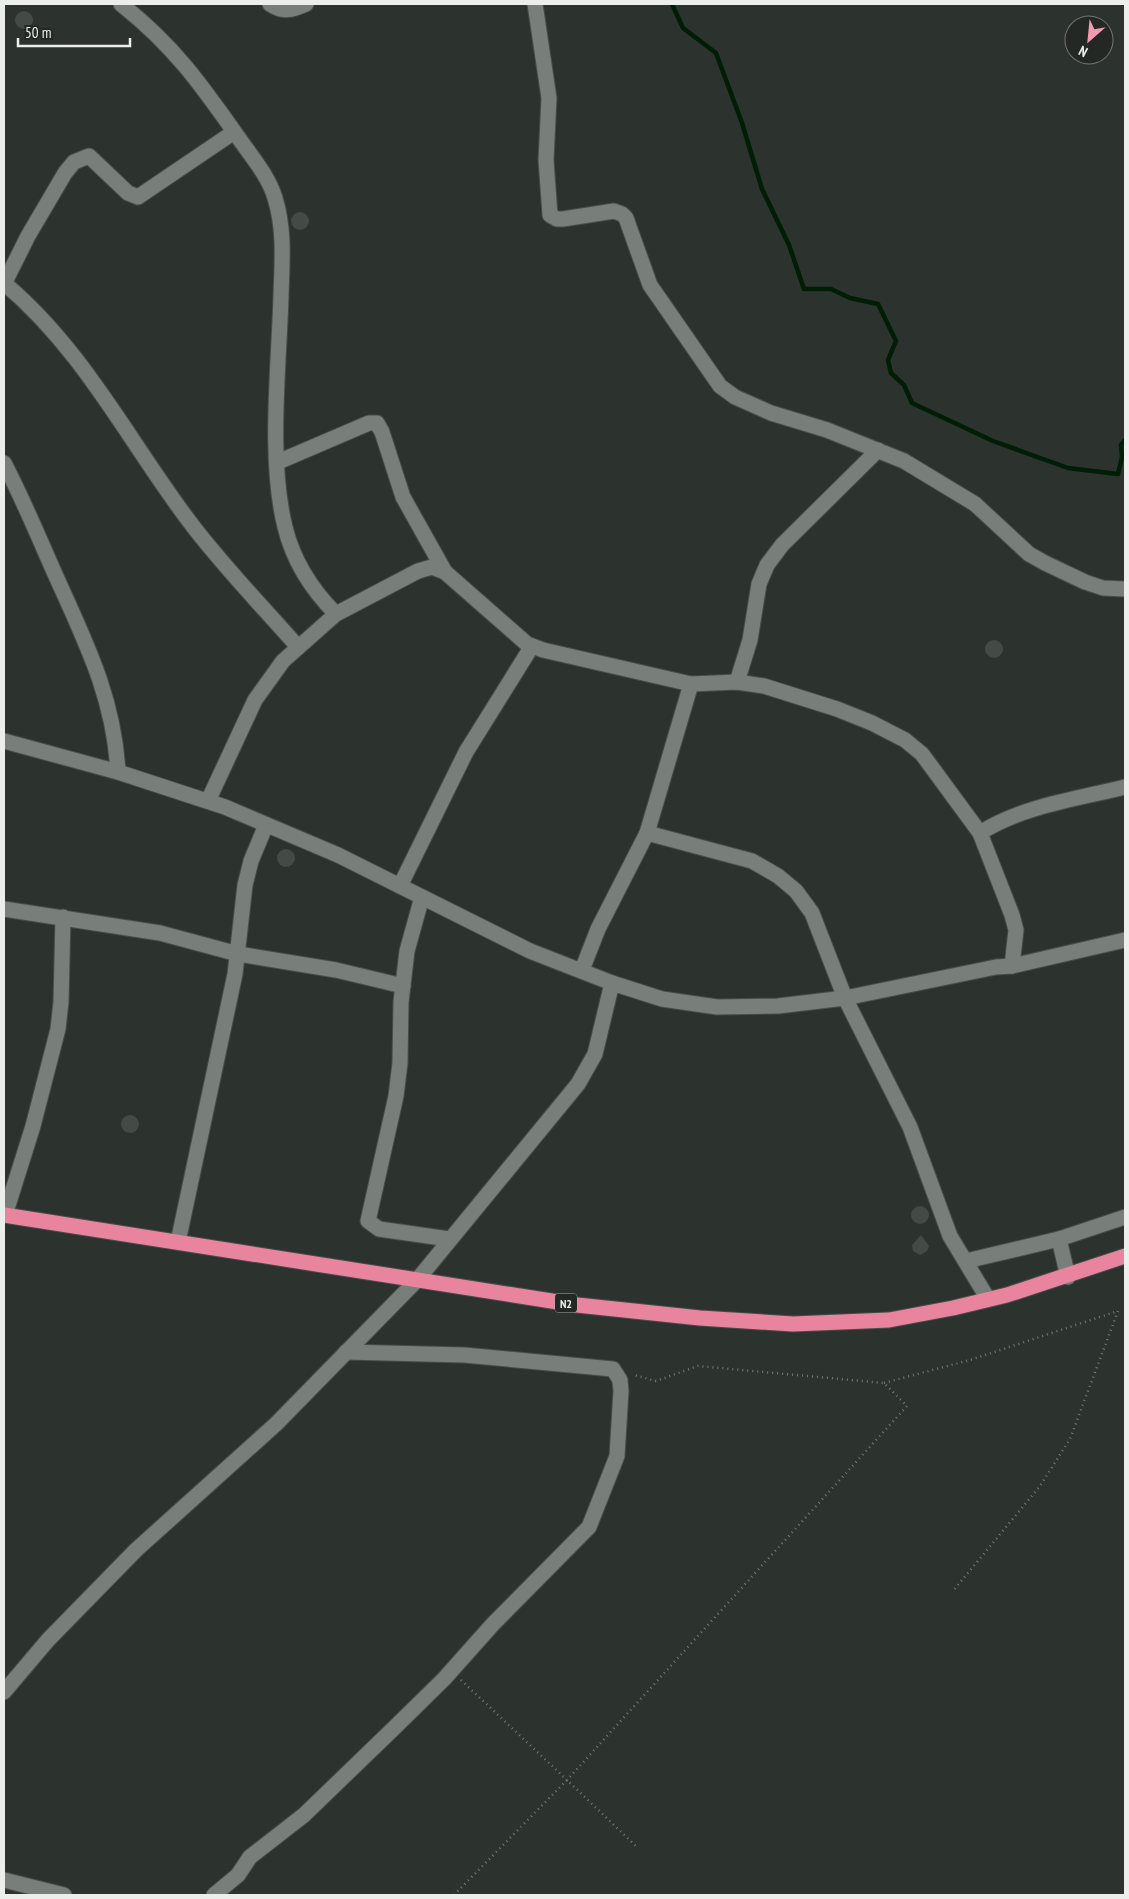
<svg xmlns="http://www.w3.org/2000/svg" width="1129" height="1899" font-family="'PT Sans Narrow',sans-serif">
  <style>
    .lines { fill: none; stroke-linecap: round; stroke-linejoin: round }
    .stream { stroke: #001d05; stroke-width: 4.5 }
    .building { fill: #444a45 }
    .minor-casing { stroke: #484d49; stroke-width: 17 }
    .highway-casing { stroke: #484d49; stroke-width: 17 }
    .path { stroke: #757a76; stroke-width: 2.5; stroke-dasharray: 1 4; stroke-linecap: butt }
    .minor { stroke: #787e79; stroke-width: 15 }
    .highway { stroke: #e9849e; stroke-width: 15 }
    .labels { text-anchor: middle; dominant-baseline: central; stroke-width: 4; stroke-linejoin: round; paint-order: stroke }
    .shield { fill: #232824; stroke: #afb3af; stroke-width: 1 }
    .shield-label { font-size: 12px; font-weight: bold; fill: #ebeeeb }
  </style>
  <rect width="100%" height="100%" fill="#2c322d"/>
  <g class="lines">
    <path class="stream" d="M 672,4 L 683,28 L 716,53 L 742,123 L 762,189 L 789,245 L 804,289 L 831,289 L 850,298 L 878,304 L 896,341 L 888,360 L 891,373 L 904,385 L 912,403 L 993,441 L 1068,468 L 1118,474 L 1122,457 L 1121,445 L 1125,440"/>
  </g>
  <g class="building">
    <circle cx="24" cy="20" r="9"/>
    <circle cx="300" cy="221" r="9"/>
    <circle cx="994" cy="649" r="9"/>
    <circle cx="286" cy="858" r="9"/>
    <circle cx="130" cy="1124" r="9"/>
    <circle cx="920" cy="1215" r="9"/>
    <path d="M 921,1235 L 929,1246 L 927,1251 L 920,1255 L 913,1251 L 912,1245 Z"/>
  </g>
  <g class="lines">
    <defs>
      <g id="minor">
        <path d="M 121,4 C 173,45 200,83 238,137 C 251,156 268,175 275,198 C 285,230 282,263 281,296 C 279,366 268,459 285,527 C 293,560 312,590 336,614"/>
        <path d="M 270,4 C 283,13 292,10 306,4"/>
        <path d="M 535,4 L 549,98 L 546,160 L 550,215 L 557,219 L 563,219 L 614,211 L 622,214 L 626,218 L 650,285 L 720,386 L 735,397 L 771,413 L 827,430 L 904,461 L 975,504 L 1029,554 L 1045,563 L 1085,582 L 1103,588 L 1125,589"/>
        <path d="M 4,283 C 83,349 128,440 189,521 C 222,565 262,606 298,647"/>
        <path d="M 4,284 L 28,236 L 65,173 L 74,162 L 89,156 L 128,193 L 138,197 L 234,132"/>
        <path d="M 278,462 L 369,423 L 377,423 L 382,432 L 403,497 L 445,572"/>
        <path d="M 4,463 C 23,499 38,536 55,574 C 85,641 114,697 118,772"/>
        <path d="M 737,682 L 750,640 L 759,584 L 767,565 L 782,545 L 878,450"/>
        <path d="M 4,741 L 118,772 L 225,807 L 338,855 L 530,951 L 612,983 L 595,1054 L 578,1084 L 418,1279 L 276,1424 L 136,1550 L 48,1640 L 4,1692"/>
        <path d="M 208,801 L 255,700 L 283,661 L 336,614 L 418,571 L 432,567 L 445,572 L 527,644 L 543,650 L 691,684 L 737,682 L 764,686 L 837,709 L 872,723 L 905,740 L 922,754 L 980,833"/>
        <path d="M 647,833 L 752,861 L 778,876 L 796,891 L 812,913 L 845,998 L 910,1127 L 950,1236 L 988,1299"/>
        <path d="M 400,886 L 466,752 L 532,646"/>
        <path d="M 422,897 L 407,951 L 401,1002 L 400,1063 L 396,1096 L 368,1221 L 379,1229 L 449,1239"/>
        <path d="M 4,909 L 160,933 L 238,954 L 336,970 L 403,986"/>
        <path d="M 1012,966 L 1125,940"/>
        <path d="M 582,970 L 598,929 L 647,833 L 691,684"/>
        <path d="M 612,983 L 662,999 L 717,1007 L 778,1006 L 845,998 L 996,967 L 1012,966 L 1016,930 L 1012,915 L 980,833 C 1022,806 1077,799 1125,787"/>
        <path d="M 5,1215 L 33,1126 L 58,1029 L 61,1002 L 63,917"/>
        <path d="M 1059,1239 L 1068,1277"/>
        <path d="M 178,1242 L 235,974 L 245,885 L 251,861 L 266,825"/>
        <path d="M 966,1261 L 1059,1239 L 1125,1217"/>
        <path d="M 4,1880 L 64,1895"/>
        <path d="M 214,1895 L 238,1875 L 250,1857 L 304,1815 L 392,1730 L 444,1679 L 493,1624 L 589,1527 L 617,1456 L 621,1391 L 620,1380 L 613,1369 L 464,1355 L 346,1352"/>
      </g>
      <path id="highway" d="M 4,1215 L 577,1305 L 700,1318 L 793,1324 L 889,1320 L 953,1308 L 1007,1295 L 1125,1256"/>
    </defs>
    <use href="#minor" class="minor-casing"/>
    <use href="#highway" class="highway-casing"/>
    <g class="path">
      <path d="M 884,1383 L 970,1360 L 1118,1311 L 1070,1439 L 1040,1486 L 953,1591"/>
      <path d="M 461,1680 L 567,1780 L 907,1406 L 884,1383 L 698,1366 L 656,1381 L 634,1375"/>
      <path d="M 454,1895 L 567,1780 L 638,1848"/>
    </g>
    <use href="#minor" class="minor"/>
    <use href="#highway" class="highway"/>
  </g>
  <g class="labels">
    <rect class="shield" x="555" y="1293.5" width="22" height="19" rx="4"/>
    <g class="shield-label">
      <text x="566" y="1303">N2</text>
    </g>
  </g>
  <rect width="1129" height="1899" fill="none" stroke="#ebeeeb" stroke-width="10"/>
  <g transform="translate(1089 40) rotate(207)"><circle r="24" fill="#232824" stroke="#737774"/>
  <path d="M0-4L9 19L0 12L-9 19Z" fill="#f29aaf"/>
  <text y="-8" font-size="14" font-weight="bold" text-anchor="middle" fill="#ebeeeb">N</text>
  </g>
  <path d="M18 38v8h112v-8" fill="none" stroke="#ebeeeb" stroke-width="2.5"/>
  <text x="25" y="38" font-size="15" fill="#ebeeeb" stroke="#232824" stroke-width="4" paint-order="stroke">50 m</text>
</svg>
